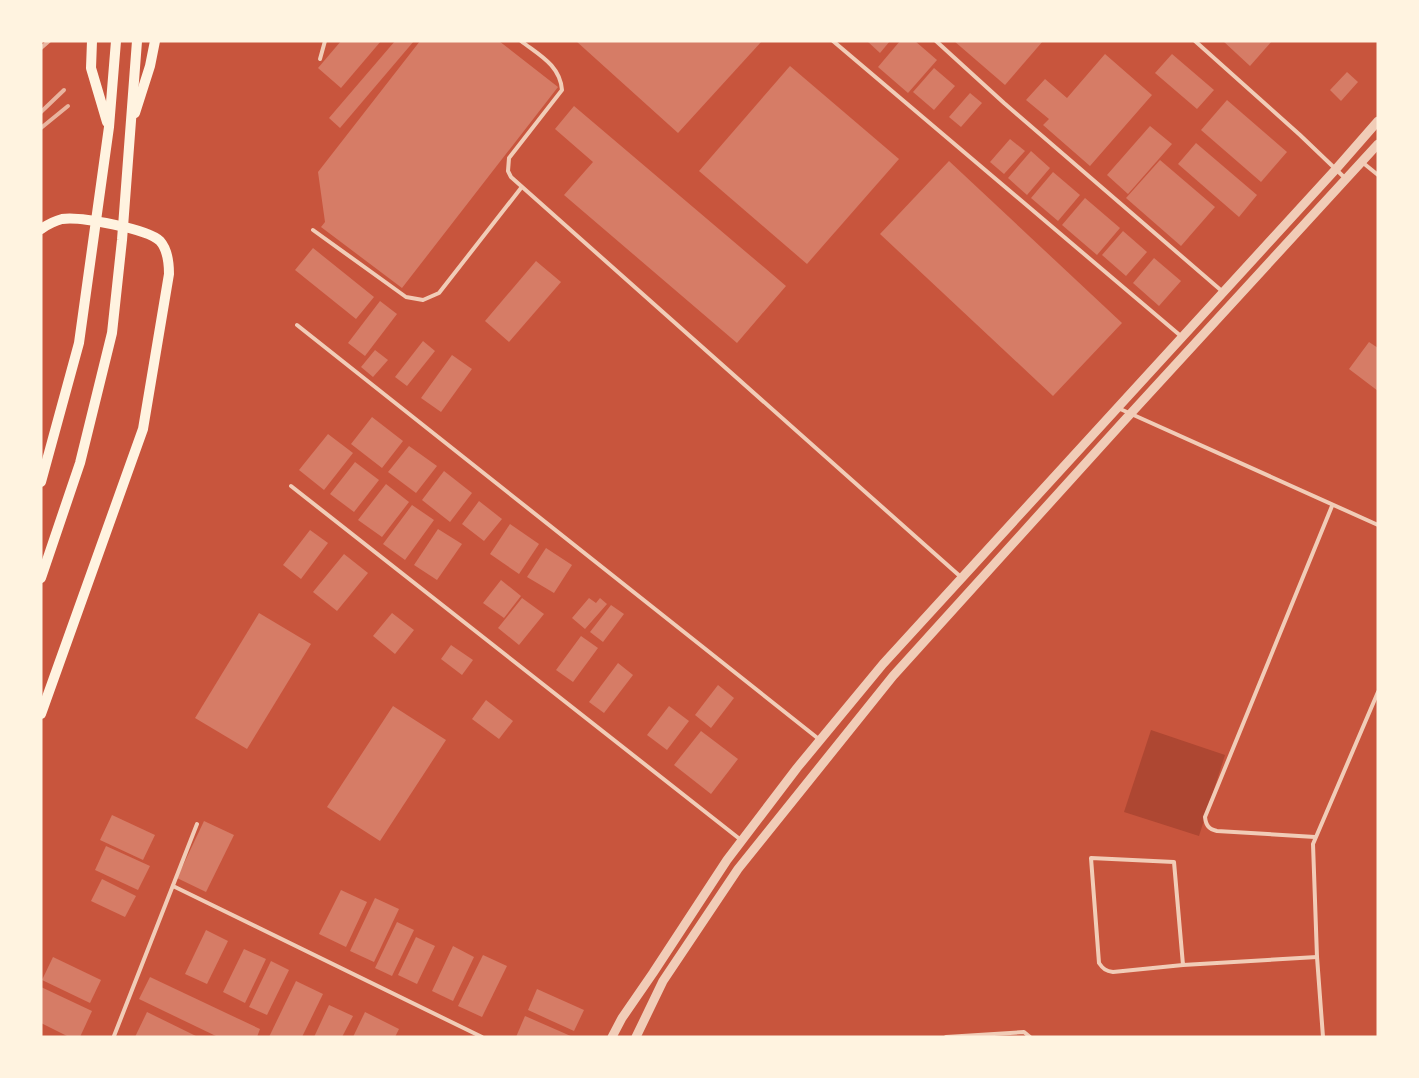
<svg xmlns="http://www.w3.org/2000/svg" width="1419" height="1078" font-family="Lora,serif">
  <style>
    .green { fill: #ae4732 }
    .building { fill: #d67c66 }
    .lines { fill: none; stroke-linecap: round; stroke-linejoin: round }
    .service { stroke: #f1ccb7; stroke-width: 4 }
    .tertiary { stroke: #f1ccb7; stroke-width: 9 }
    .secondary { stroke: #fff3e0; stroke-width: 10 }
    .rail { stroke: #e9b49f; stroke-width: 4 }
  </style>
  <rect width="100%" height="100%" fill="#c8553d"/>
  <path class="green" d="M 1151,730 L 1225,755 L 1199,836 L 1124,812 Z"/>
  <g class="building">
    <path d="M 341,41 L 381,41 L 341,88 L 318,68 Z"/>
    <path d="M 395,41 L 414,41 L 340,128 L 329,118 Z"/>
    <path d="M 420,41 L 499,41 L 558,87 L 402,288 L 321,227 L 325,222 L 318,172 Z"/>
    <path d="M 576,41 L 762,41 L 678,133 Z"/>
    <path d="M 867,41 L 890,41 L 880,53 Z"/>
    <path d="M 900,41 L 915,41 L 937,60 L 908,93 L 878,67 Z"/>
    <path d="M 954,41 L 1043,41 L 1005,85 Z"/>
    <path d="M 1223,41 L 1272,41 L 1250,66 Z"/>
    <path d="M 1105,54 L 1152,95 L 1090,166 L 1043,125 L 1049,119 L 1026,100 L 1045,79 L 1067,98 Z"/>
    <path d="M 1172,54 L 1214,90 L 1197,109 L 1155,73 Z"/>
    <path d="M 790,66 L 899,159 L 807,264 L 699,171 Z"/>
    <path d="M 934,68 L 955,86 L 934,110 L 913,92 Z"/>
    <path d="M 1347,72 L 1358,82 L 1341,101 L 1330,90 Z"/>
    <path d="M 970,93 L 982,103 L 961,127 L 949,117 Z"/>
    <path d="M 1227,100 L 1287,152 L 1261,182 L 1201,130 Z"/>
    <path d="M 574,106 L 786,286 L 737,343 L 564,195 L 593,162 L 555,129 Z"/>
    <path d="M 1150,126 L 1172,144 L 1128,194 L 1107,175 Z"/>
    <path d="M 1010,139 L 1025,151 L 1004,174 L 990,162 Z"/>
    <path d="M 1196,143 L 1257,195 L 1239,217 L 1178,164 Z"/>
    <path d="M 1031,151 L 1050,168 L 1027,195 L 1008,178 Z"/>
    <path d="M 1160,160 L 1215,207 L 1181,246 L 1126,198 Z"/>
    <path d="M 949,161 L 1122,323 L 1053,396 L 880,234 Z"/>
    <path d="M 1053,172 L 1080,195 L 1058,221 L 1031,198 Z"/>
    <path d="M 1085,198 L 1120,228 L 1097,255 L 1062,225 Z"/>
    <path d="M 1123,231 L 1147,252 L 1126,276 L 1102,255 Z"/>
    <path d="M 313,248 L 374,297 L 356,319 L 295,270 Z"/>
    <path d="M 1154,258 L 1181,281 L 1159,306 L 1133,283 Z"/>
    <path d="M 536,261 L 561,282 L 509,342 L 485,321 Z"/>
    <path d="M 380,301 L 397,314 L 365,356 L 348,343 Z"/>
    <path d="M 423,341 L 435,351 L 407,386 L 395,377 Z"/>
    <path d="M 1369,342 L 1378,348 L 1378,391 L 1349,369 Z"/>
    <path d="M 375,350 L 388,360 L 373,377 L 361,367 Z"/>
    <path d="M 452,355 L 472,369 L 441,412 L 421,398 Z"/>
    <path d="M 372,417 L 403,441 L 382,468 L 351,444 Z"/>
    <path d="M 328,434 L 353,453 L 324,490 L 299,470 Z"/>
    <path d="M 409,446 L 437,466 L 416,493 L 388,472 Z"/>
    <path d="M 355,462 L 379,480 L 354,512 L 330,494 Z"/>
    <path d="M 444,471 L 472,493 L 450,522 L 422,500 Z"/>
    <path d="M 386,484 L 409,502 L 382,537 L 358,520 Z"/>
    <path d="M 479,501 L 502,519 L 484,541 L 462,524 Z"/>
    <path d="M 412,505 L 434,520 L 405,560 L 383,544 Z"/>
    <path d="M 510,524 L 539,544 L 519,574 L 490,554 Z"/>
    <path d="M 438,529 L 462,544 L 437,580 L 414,565 Z"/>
    <path d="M 310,530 L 328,543 L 301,579 L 283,565 Z"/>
    <path d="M 546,548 L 572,565 L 554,593 L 527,577 Z"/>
    <path d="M 344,554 L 368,573 L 337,611 L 313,592 Z"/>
    <path d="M 501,580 L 521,596 L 504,618 L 483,603 Z"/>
    <path d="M 522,598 L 544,614 L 519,645 L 498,628 Z"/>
    <path d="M 589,598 L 596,603 L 600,598 L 607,604 L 585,629 L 572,618 Z"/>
    <path d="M 611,605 L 624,614 L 603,642 L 590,632 Z"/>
    <path d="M 259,613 L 311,644 L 247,749 L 195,718 Z"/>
    <path d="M 392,613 L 414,630 L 395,654 L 373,636 Z"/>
    <path d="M 581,636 L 598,648 L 573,682 L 556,670 Z"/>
    <path d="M 451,645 L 473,660 L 462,675 L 441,659 Z"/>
    <path d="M 618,663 L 633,675 L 604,713 L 589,702 Z"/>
    <path d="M 718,685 L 734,698 L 711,728 L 695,715 Z"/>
    <path d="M 486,700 L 513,721 L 499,739 L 472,719 Z"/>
    <path d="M 393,706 L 446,740 L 380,841 L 327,807 Z"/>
    <path d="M 669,706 L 689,721 L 667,750 L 647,735 Z"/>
    <path d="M 701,731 L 738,759 L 711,794 L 674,765 Z"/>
    <path d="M 112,815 L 155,835 L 143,860 L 100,840 Z"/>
    <path d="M 204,821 L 234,835 L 206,892 L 177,878 Z"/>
    <path d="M 106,846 L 150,866 L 138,890 L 95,870 Z"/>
    <path d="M 102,879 L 136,896 L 125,917 L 91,901 Z"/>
    <path d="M 341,890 L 367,902 L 346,947 L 319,934 Z"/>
    <path d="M 375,898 L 399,909 L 374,962 L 350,951 Z"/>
    <path d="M 397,922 L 414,930 L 392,976 L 375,968 Z"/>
    <path d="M 206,930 L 228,941 L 207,984 L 185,974 Z"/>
    <path d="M 416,937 L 435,946 L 417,984 L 398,975 Z"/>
    <path d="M 453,946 L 474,957 L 453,1001 L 432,991 Z"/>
    <path d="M 244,949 L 266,959 L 245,1003 L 223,992 Z"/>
    <path d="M 483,955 L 507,966 L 482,1017 L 458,1006 Z"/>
    <path d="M 53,957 L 101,980 L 90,1003 L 42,980 Z"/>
    <path d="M 271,961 L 289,970 L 267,1015 L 249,1007 Z"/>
    <path d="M 150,977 L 260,1029 L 257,1037 L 218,1037 L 139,999 Z"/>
    <path d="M 296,981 L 323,994 L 302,1037 L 269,1037 Z"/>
    <path d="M 41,987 L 92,1011 L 80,1037 L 69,1037 L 41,1023 Z"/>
    <path d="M 537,989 L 584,1010 L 574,1031 L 528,1010 Z"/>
    <path d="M 329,1005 L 353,1016 L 342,1037 L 314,1037 Z"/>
    <path d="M 147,1012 L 198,1037 L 135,1037 Z"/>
    <path d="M 365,1012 L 399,1029 L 395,1037 L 353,1037 Z"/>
    <path d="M 525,1016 L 573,1037 L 516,1037 Z"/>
  </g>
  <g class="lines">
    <g class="service">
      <path d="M 521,41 C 539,55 560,65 562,90 L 509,158 L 508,171 L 511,177 L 962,578"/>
      <path d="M 833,41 L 1182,337"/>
      <path d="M 936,41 L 1004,103 L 1223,292"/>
      <path d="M 1195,41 L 1300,135 L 1346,179"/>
      <path d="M 320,59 L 325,41"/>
      <path d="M 1362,162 L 1378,175"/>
      <path d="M 313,230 L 406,297 L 423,300 L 439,293 L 521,188"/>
      <path d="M 297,325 L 820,740"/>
      <path d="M 1118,408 L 1378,525"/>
      <path d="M 291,486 L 741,840"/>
      <path d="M 1315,837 L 1217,831 C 1209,829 1206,826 1205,817 L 1332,506"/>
      <path d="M 173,886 L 482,1037"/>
      <path d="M 1183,965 L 1174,862 L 1091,858 L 1099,963 C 1103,969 1106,971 1113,972 L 1183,965 L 1317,957"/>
      <path d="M 114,1036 L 197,824"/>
      <path d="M 946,1037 L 1024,1032 L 1030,1037"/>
      <path d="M 1323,1037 L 1317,957 L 1313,844 L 1378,692"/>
    </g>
    <g class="tertiary">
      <path d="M 612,1037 L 622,1018 L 653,973 L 727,860 L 797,768 L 883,664 L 1336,169 L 1378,121"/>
      <path d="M 636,1037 L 663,981 L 738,869 L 893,676 L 1122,423 L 1378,144"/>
    </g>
    <g class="secondary">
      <path d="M 92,41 L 91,68 L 107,122"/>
      <path d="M 135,113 L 150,66 L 155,41"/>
      <path d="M 41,229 C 47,225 54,221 62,219 C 79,216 148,229 160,241 C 168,250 169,263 169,274 L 143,429 L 41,714"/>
      <path d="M 41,482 L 79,343 L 109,127 L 116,41"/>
      <path d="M 41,578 L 80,463 L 112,333 L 122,240 L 137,41"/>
    </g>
    <g class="rail">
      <path d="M 41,48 L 49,41"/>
      <path d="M 41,112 L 64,90"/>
      <path d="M 41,128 L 68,106"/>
    </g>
  </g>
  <rect width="1419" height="1078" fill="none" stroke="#fff3e0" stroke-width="85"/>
</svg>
